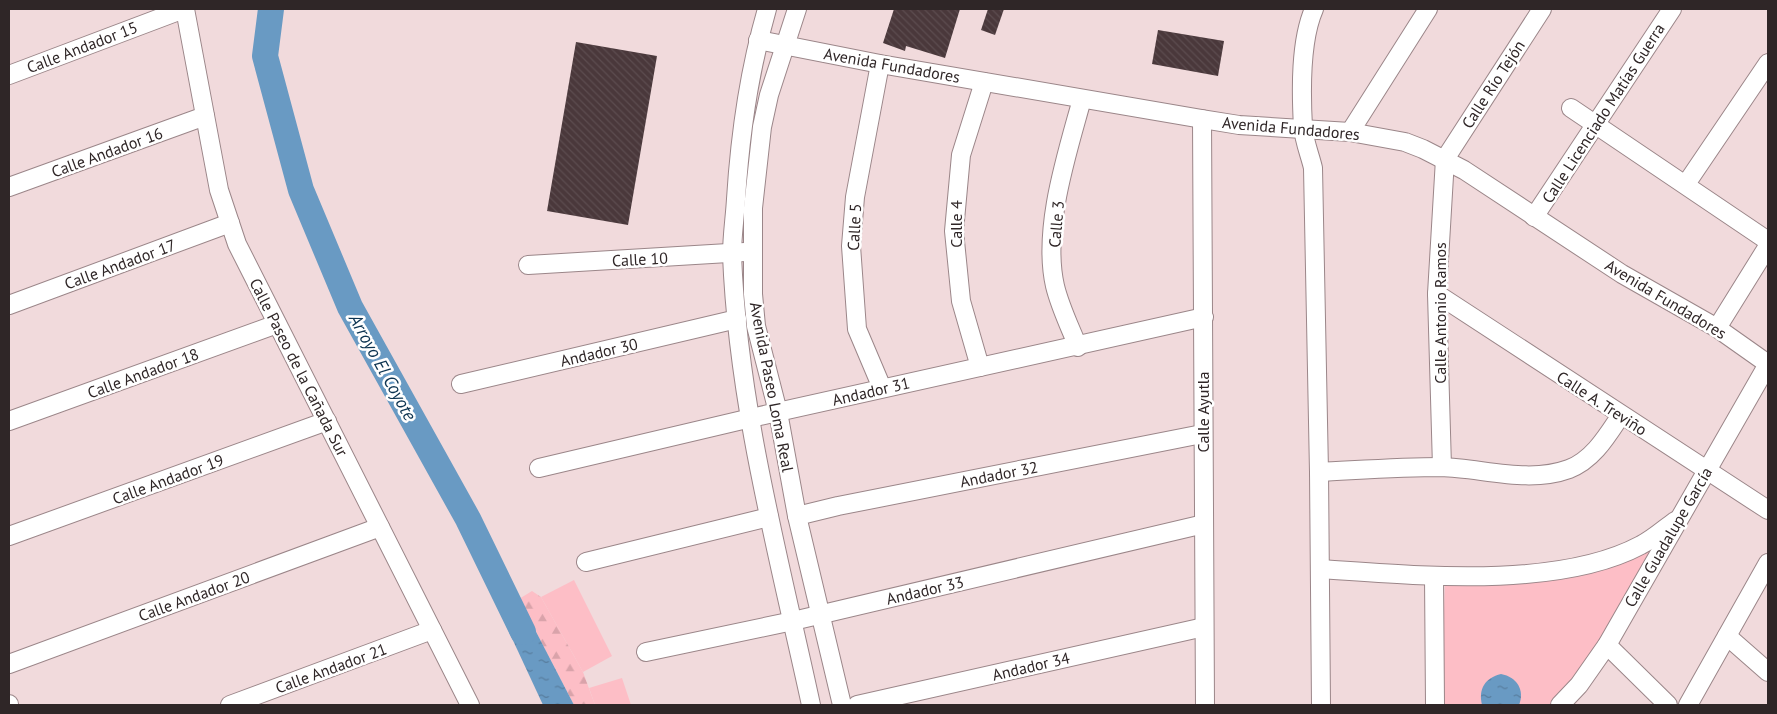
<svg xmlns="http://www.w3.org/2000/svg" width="1777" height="714" font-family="'PT Sans',sans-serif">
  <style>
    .green { fill: #fdbec6 }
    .forest { fill: url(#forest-firs) }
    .water { fill: url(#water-ripples) }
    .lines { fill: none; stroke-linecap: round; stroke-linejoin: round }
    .river { stroke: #699ac3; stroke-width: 26 }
    .building { fill: url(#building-back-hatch) }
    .minor-casing { stroke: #9b8689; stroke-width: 20 }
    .minor { stroke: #fff; stroke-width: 18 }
    .labels { text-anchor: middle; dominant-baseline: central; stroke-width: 5; stroke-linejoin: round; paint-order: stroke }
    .street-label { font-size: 16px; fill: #2f2627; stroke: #fff }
    .water-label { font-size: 18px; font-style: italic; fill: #0d3451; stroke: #fff }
  </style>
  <defs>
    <pattern id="forest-firs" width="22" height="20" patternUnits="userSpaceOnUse" patternTransform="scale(1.25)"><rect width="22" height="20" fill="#fdbec6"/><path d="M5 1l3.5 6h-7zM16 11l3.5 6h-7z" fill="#d9a3aa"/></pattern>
    <pattern id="water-ripples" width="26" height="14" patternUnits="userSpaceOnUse" patternTransform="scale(1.25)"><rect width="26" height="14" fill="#699ac3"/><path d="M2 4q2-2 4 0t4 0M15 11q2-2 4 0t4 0" fill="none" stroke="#577d9e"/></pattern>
    <pattern id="building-back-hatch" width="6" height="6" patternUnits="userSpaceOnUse" patternTransform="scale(1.25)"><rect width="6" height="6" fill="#4a383b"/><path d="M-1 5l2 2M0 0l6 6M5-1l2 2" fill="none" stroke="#5c4c4f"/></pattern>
  </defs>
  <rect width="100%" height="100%" fill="#f1dadc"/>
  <g class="green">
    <path d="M 1672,526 L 1560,705 L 1440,705 L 1445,584 L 1543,578 Z"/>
    <path d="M 574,580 L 612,656 L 583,672 L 541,597 Z"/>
    <path d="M 622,678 L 631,705 L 595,705 L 589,688 Z"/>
  </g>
  <path class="forest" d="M 532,591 L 541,597 L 583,672 L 595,705 L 574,705 L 519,599 Z"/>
  <g class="water">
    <path d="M 517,595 L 574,705 L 543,705 L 497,606 Z"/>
    <path d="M 1501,674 C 1517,677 1525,690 1519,705 L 1482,705 C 1478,689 1485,678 1501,674 Z"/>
  </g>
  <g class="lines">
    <path class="river" d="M 271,9 L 265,56 L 301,190 L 350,307 L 468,519 L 523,632"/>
  </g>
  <g class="building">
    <path d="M 894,9 L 960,9 L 945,58 L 906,46 L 905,51 L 883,43 Z"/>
    <path d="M 988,9 L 1004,9 L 995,35 L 981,30 Z"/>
    <path d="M 1158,30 L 1224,41 L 1218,76 L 1152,64 Z"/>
    <path d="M 576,42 L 657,56 L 628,225 L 547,211 Z"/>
  </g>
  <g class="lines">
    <defs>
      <g id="minor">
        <path d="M 185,9 L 219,190 L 237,244 L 470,705"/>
        <path d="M 767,9 C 749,71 740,134 736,199 C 735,217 732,236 732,255 C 738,407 779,557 811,705"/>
        <path d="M 797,9 L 769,95 L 762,127 L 753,208 L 753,294 L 756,326 L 778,412 L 797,516 L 842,705"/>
        <path d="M 1314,9 C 1300,41 1301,91 1303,127 C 1304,141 1310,155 1313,168 L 1319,472 L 1321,705"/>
        <path d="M 758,40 L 880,64 L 1202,119 L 1239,125 L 1350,132 L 1405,142 L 1423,149 L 1464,170 L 1622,274 L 1717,328 L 1768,364"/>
        <path d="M 880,64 L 855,197 L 851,246 L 857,329 L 882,388"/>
        <path d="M 9,75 L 184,9"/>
        <path d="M 1571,108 L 1768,241"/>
        <path d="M 1202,119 L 1205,705"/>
        <path d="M 1350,132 L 1428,9"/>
        <path d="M 1686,184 L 1768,63"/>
        <path d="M 9,187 L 205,116"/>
        <path d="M 1534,217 L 1672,9"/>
        <path d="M 528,265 L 745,252"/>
        <path d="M 1437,294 L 1768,510"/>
        <path d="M 9,305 L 230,223"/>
        <path d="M 1717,328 L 1768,246"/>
        <path d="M 1078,347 C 1070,327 1060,307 1055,286 C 1042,229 1067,154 1082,99"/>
        <path d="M 980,367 L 961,301 L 954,231 L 961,155 L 984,82"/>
        <path d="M 461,384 L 737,319"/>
        <path d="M 9,421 L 277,324"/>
        <path d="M 1442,467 L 1437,294 L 1445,159 L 1542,9"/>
        <path d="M 539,468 L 751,418 L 1204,317"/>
        <path d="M 1319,472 C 1360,470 1400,467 1441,467 C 1482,468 1528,484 1569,469 C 1593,460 1607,436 1621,415"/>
        <path d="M 797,516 L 838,506 L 1202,434"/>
        <path d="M 9,536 L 327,421"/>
        <path d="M 586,562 L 769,517"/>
        <path d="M 1320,569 C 1413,575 1557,590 1641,545 C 1653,539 1664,529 1675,521"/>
        <path d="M 1434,576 L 1435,705"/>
        <path d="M 1727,636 L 1768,672"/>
        <path d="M 1607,645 L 1668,705"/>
        <path d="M 646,652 L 793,621 L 1204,524"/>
        <path d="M 9,664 L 380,527"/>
        <path d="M 9,704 L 9,705"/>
        <path d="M 230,705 L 432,630"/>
        <path d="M 857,705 L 1204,627"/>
        <path d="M 1560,705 L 1579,685 L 1607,645 L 1768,364"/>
        <path d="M 1688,705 L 1768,563"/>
      </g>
    </defs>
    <use href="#minor" class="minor-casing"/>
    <use href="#minor" class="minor"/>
  </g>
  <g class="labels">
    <g class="street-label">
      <text transform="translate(82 47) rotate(-21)">Calle Andador 15</text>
      <text transform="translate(892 65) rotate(10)">Avenida Fundadores</text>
      <text transform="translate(1493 84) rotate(-57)">Calle Río Tejón</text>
      <text transform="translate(1603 113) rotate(-57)">Calle Licenciado Matías Guerra</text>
      <text transform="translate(1291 128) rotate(5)">Avenida Fundadores</text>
      <text transform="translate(107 152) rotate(-20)">Calle Andador 16</text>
      <text transform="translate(956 224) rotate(-90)">Calle 4</text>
      <text transform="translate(1056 224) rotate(-85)">Calle 3</text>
      <text transform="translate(854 227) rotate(-87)">Calle 5</text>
      <text transform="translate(640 259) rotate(-3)">Calle 10</text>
      <text transform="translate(120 264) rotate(-20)">Calle Andador 17</text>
      <text transform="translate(1666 299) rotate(31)">Avenida Fundadores</text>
      <text transform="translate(1440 313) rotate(-90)">Calle Antonio Ramos</text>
      <text transform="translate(599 352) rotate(-13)">Andador 30</text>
      <text transform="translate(299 367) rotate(63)">Calle Paseo de la Cañada Sur</text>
      <text transform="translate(143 373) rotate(-20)">Calle Andador 18</text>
      <text transform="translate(772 387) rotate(79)">Avenida Paseo Loma Real</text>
      <text transform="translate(871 391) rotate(-13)">Andador 31</text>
      <text transform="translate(1602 403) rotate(33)">Calle A. Treviño</text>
      <text transform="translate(1203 412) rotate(-90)">Calle Ayutla</text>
      <text transform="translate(999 474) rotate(-11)">Andador 32</text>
      <text transform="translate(168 479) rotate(-20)">Calle Andador 19</text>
      <text transform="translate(1668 537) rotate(-60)">Calle Guadalupe García</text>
      <text transform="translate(925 590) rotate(-13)">Andador 33</text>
      <text transform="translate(194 596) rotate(-20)">Calle Andador 20</text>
      <text transform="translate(1031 666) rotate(-13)">Andador 34</text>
      <text transform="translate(331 668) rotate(-20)">Calle Andador 21</text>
    </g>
    <g class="water-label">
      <text transform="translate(383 367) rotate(61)">Arroyo El Coyote</text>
    </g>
  </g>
  <rect width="1777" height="714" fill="none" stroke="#2f2627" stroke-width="20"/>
</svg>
